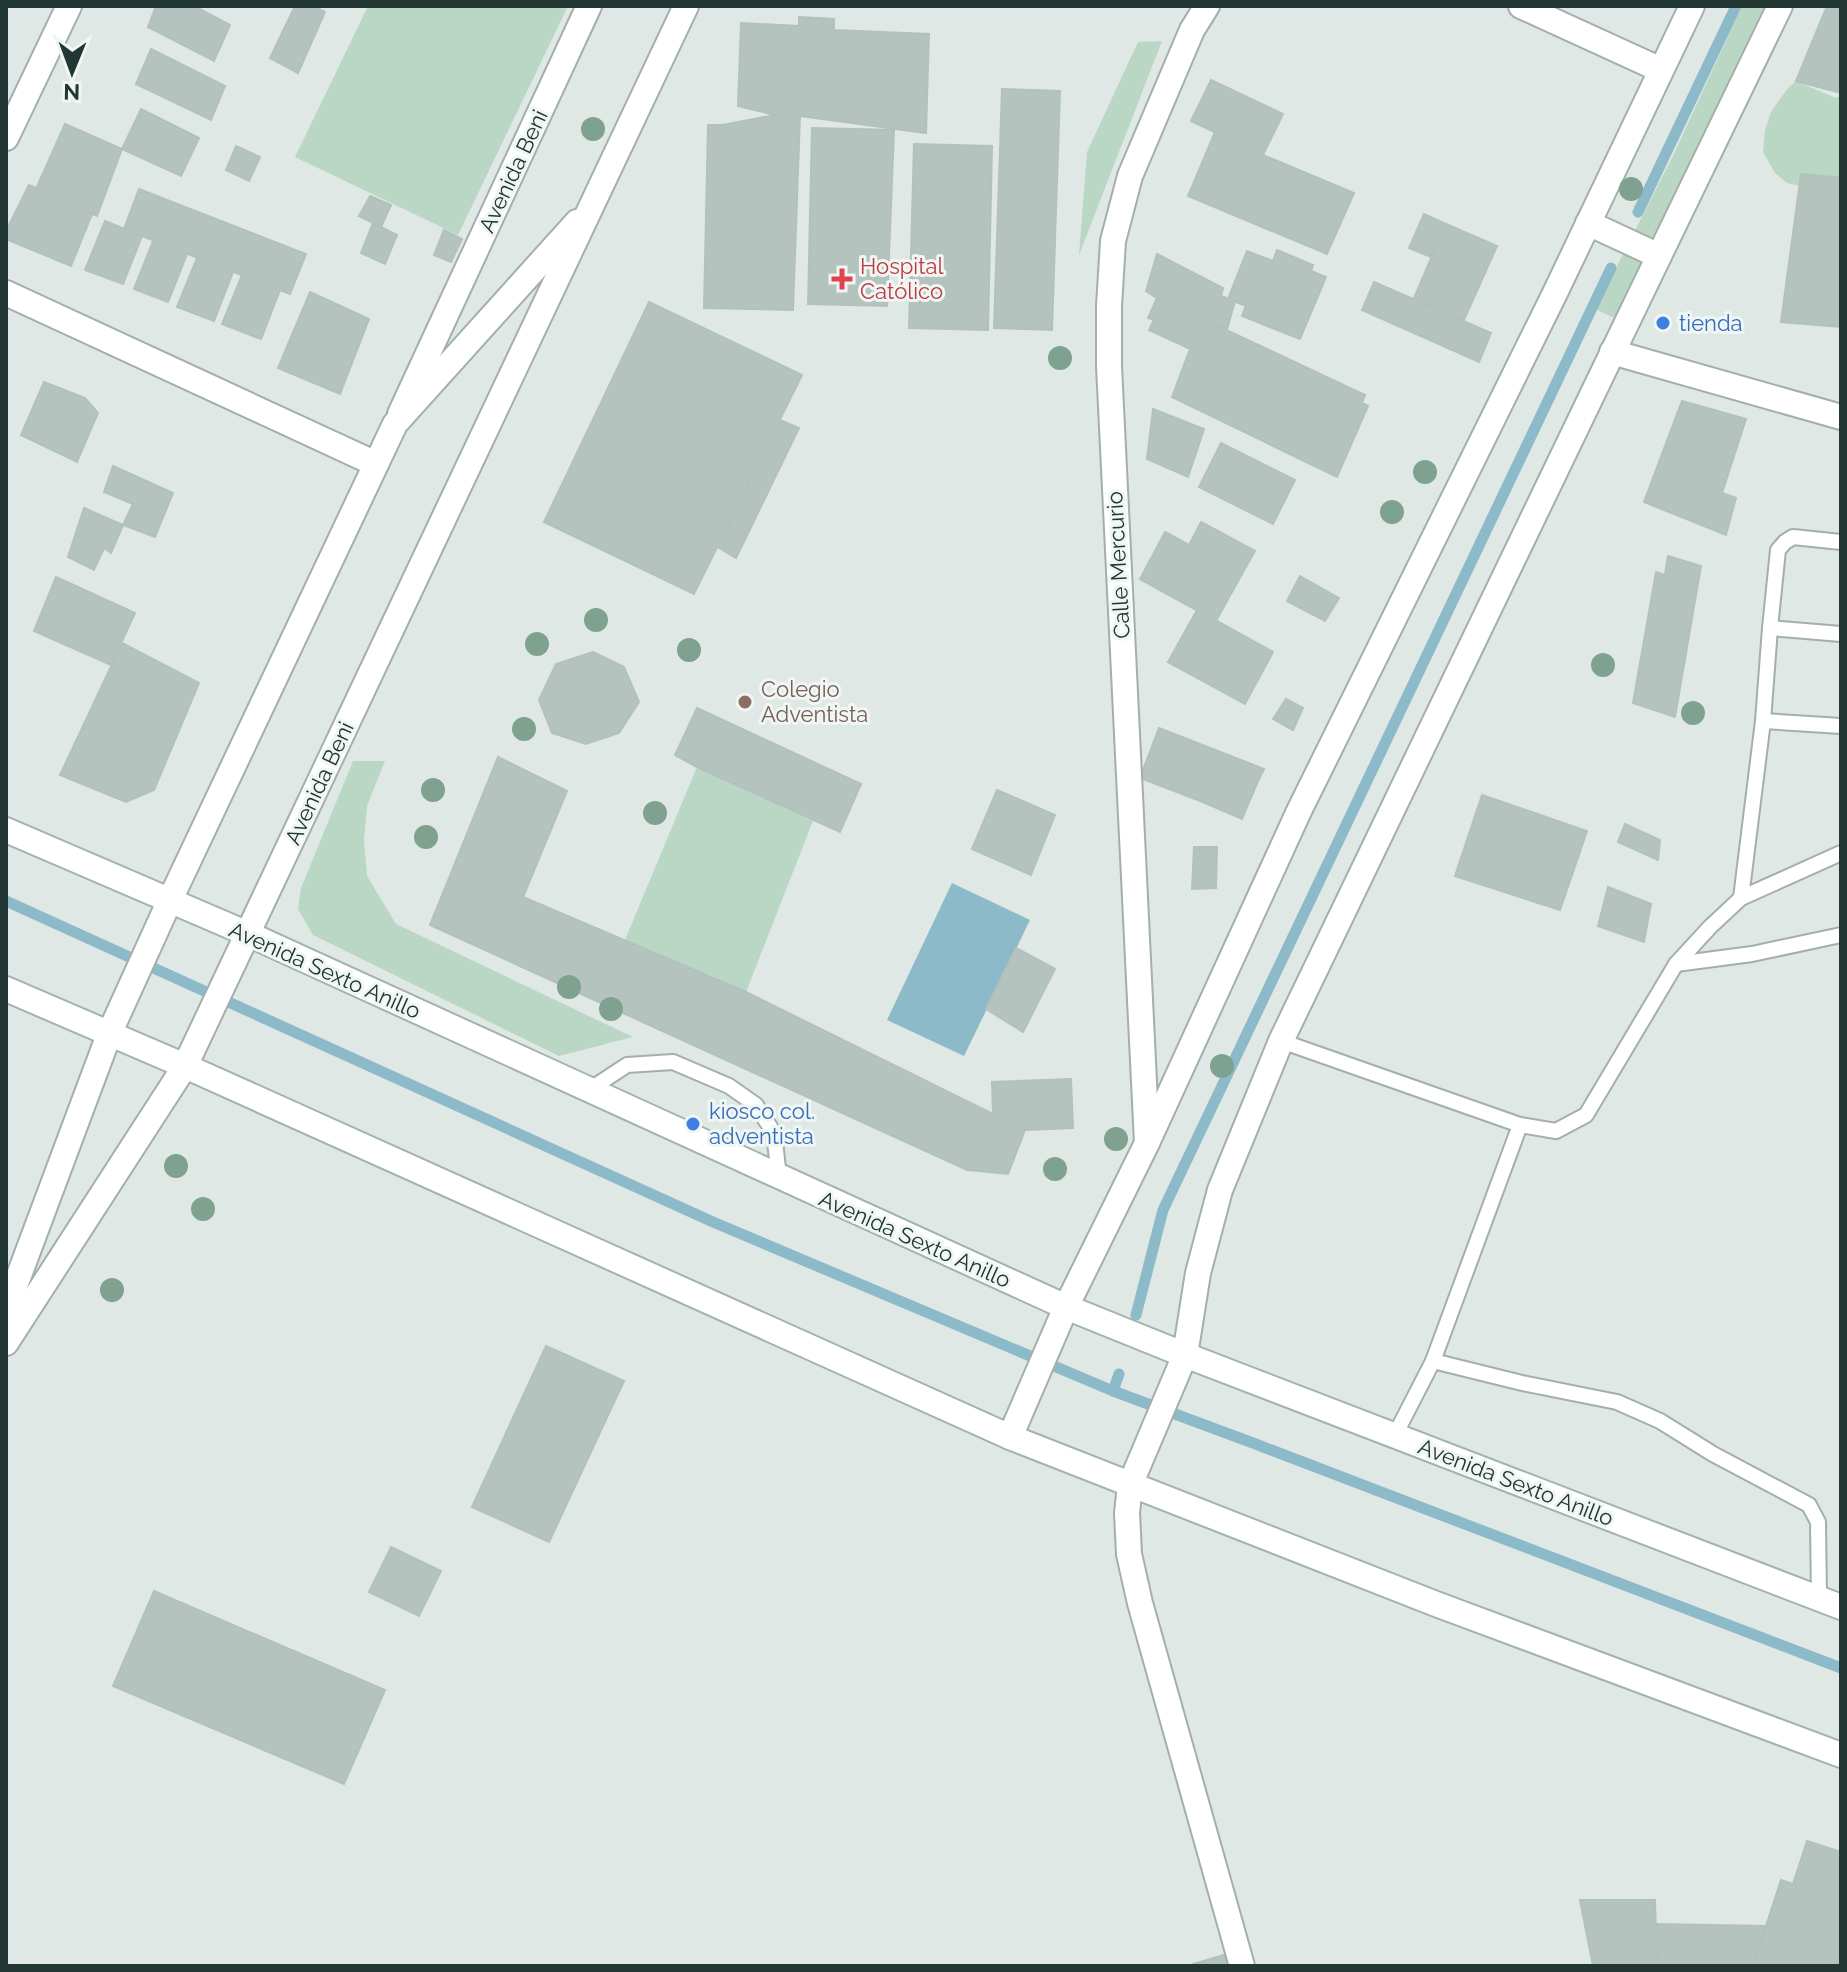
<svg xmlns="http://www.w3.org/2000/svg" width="1847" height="1972" font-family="Raleway,sans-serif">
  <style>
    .green { fill: #bad7c5 }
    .water { fill: #8dbac8 }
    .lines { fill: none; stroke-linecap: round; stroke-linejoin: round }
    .stream { stroke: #8dbac8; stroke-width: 11 }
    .building { fill: #b5c3be; stroke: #b3c1bc; stroke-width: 2 }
    .service-casing { stroke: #a3afac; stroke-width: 18 }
    .minor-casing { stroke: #a3afac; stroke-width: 28 }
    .tertiary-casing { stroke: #a3afac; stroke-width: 28 }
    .secondary-casing { stroke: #a0b3ad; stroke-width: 28 }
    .service { stroke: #fff; stroke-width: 14 }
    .minor { stroke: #fff; stroke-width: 24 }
    .tertiary { stroke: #fff; stroke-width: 24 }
    .secondary { stroke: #fff; stroke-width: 24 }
    .tree { fill: #7fa290 }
    .health-dot { fill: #e0444e; stroke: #eff6f3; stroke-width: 3 }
    .shop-dot { fill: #3f7fe0; stroke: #eff6f3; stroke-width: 3 }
    .education-dot { fill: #8d6e63; stroke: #eff6f3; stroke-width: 3 }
    .labels { text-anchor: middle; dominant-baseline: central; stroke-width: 6; stroke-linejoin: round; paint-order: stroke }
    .street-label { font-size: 22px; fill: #223633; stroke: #eff6f3 }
    .health-label { font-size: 22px; fill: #be3a42; stroke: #eff6f3; text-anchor: start }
    .shop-label { font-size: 22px; fill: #366cbe; stroke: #eff6f3; text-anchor: start }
    .education-label { font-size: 22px; fill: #785e54; stroke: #eff6f3; text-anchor: start }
  </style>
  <rect width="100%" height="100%" fill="#dfe8e5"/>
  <g class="green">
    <path d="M 368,6 L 568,6 L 458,235 L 295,157 Z"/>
    <path d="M 1742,6 L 1774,6 L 1627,324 L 1595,309 L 1673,156 Z"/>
    <path d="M 1162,41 L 1079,255 L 1087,152 L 1138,42 Z"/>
    <path d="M 1796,81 L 1836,98 L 1841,95 L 1841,178 L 1822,176 L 1799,186 L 1787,183 L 1775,173 L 1763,152 L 1765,130 L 1771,112 L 1787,89 Z"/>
    <path d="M 353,761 L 385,761 L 367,806 L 364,840 L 367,876 L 396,924 L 633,1037 L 559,1056 L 313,935 L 298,909 L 301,888 Z"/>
    <path d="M 697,767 L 813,821 L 746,992 L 625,940 Z"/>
  </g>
  <path class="water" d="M 952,883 L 1030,920 L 964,1056 L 887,1020 Z"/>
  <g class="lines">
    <g class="stream">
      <path d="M 1638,212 L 1736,6"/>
      <path d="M 6,901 L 713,1222 L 1113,1391 L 1253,1443 L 1841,1668"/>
      <path d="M 1136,1315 L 1163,1210 L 1611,268"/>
      <path d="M 1113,1391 L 1119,1374"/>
    </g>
  </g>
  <g class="building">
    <path d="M 156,6 L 194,6 L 230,25 L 214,61 L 148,27 Z"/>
    <path d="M 295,6 L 313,6 L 325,12 L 298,73 L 270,58 Z"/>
    <path d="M 1827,6 L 1841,6 L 1841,93 L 1796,81 Z"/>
    <path d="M 799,17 L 834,19 L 834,30 L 929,34 L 926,133 L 800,116 L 775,115 L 738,106 L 741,23 L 799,26 Z"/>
    <path d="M 151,49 L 225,86 L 211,120 L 136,84 Z"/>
    <path d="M 1211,80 L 1283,114 L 1263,155 L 1191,121 Z"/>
    <path d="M 1002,89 L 1060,91 L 1052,330 L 994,328 Z"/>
    <path d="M 141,109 L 199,138 L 181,176 L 122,149 Z"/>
    <path d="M 775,115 L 800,116 L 793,310 L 704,308 L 708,125 L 723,125 Z"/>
    <path d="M 65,124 L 122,149 L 97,216 L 36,189 Z"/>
    <path d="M 812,128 L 894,130 L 887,306 L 808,304 Z"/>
    <path d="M 1215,132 L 1263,155 L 1354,193 L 1327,254 L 1188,196 Z"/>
    <path d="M 914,144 L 992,146 L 988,330 L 909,328 Z"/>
    <path d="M 236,146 L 260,157 L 249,181 L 226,170 Z"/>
    <path d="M 1801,174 L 1841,178 L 1841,327 L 1781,322 Z"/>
    <path d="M 29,185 L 92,214 L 71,266 L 6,239 L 6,231 Z"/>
    <path d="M 139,189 L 306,254 L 290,294 L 124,229 Z"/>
    <path d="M 370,196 L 391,205 L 381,227 L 359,216 Z"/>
    <path d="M 1424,214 L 1446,224 L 1431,257 L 1409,248 Z"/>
    <path d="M 105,221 L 142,236 L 123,284 L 85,270 Z"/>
    <path d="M 373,223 L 397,235 L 385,264 L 361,253 Z"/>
    <path d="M 1446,224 L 1497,246 L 1464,320 L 1414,298 Z"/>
    <path d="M 444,230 L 462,239 L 451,262 L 434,255 Z"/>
    <path d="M 153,241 L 187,254 L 168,302 L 134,289 Z"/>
    <path d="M 1277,250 L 1313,265 L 1311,271 L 1326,277 L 1300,339 L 1242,316 L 1246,306 L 1228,299 L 1247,251 L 1273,261 Z"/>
    <path d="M 1157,254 L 1223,288 L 1221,296 L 1235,301 L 1227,329 L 1157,298 L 1146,291 Z"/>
    <path d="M 197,258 L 233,272 L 214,321 L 177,307 Z"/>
    <path d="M 242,275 L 280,290 L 261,339 L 222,324 Z"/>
    <path d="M 1374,282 L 1491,333 L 1479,362 L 1362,310 Z"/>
    <path d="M 310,292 L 369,319 L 340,394 L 278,368 Z"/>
    <path d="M 1157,298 L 1203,319 L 1190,349 L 1149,330 L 1154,320 L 1148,318 Z"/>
    <path d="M 649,302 L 802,375 L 694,594 L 544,522 Z"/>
    <path d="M 1203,319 L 1365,395 L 1362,403 L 1368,406 L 1337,477 L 1172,397 L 1190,349 Z"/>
    <path d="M 44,382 L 85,398 L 98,413 L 77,462 L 21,435 Z"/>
    <path d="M 1682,401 L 1746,419 L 1722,493 L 1736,498 L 1726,535 L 1644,502 Z"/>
    <path d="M 1153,409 L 1204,429 L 1188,477 L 1147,459 Z"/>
    <path d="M 780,420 L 799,428 L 736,558 L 718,547 Z"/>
    <path d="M 1221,443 L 1295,480 L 1273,524 L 1199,487 Z"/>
    <path d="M 113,466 L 173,493 L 155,537 L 123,525 L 133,504 L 104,492 Z"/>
    <path d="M 84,508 L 123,525 L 111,553 L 104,548 L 94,570 L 68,557 Z"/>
    <path d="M 1201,522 L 1255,551 L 1242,574 L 1189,545 Z"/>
    <path d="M 1165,532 L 1242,574 L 1216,621 L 1140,579 Z"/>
    <path d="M 1668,556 L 1701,566 L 1675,717 L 1633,703 L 1656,572 L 1665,575 Z"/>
    <path d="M 1300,576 L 1339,598 L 1325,621 L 1287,601 Z"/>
    <path d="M 56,577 L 135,613 L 111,665 L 34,631 Z"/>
    <path d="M 1197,610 L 1273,652 L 1245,704 L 1168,662 Z"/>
    <path d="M 122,643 L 199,683 L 154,790 L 126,802 L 60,775 Z"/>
    <path d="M 593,652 L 624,667 L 639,702 L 619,733 L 586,744 L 552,733 L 539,700 L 556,664 Z"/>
    <path d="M 1286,699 L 1303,708 L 1293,730 L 1273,719 Z"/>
    <path d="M 697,708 L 861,784 L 840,832 L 697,767 L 675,755 Z"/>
    <path d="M 1159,728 L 1264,769 L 1258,781 L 1215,763 L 1200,801 L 1140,778 Z"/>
    <path d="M 498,757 L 567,791 L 523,897 L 746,992 L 993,1114 L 967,1170 L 430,925 Z"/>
    <path d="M 1215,763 L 1258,781 L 1242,819 L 1200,801 Z"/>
    <path d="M 997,790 L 1055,815 L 1031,875 L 972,849 Z"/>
    <path d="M 1482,795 L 1587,831 L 1560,910 L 1455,876 Z"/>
    <path d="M 1625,824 L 1660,840 L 1658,860 L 1618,842 Z"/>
    <path d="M 1194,847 L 1217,847 L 1216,888 L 1192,889 Z"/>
    <path d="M 1608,887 L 1651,904 L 1644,942 L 1598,926 Z"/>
    <path d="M 1016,948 L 1055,969 L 1023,1032 L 986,1009 Z"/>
    <path d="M 1071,1079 L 1073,1128 L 1025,1130 L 1008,1174 L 967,1170 L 993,1114 L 992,1082 Z"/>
    <path d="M 546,1346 L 624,1381 L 549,1542 L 472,1507 Z"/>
    <path d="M 391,1547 L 441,1571 L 419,1616 L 369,1592 Z"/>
    <path d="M 154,1591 L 385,1690 L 344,1784 L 113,1686 Z"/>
    <path d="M 1807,1841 L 1841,1852 L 1841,1900 L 1793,1884 Z"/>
    <path d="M 1781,1880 L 1841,1900 L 1841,1966 L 1753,1966 Z"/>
    <path d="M 1580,1900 L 1655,1900 L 1657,1966 L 1593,1966 Z"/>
    <path d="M 1656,1924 L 1766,1926 L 1753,1966 L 1657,1966 Z"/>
    <path d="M 1224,1955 L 1227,1966 L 1193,1966 L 1193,1964 Z"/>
  </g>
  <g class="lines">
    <defs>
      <g id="service">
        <path d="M 1770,628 L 1841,634"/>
        <path d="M 1763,721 L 1841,726"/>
        <path d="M 1741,898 L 1763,721 L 1770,628 L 1778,550 L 1785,542 L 1793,537 L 1841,542"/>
        <path d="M 1676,964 L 1752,954 L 1841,935"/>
        <path d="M 1281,1041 L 1520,1125 L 1556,1131 L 1586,1115 L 1676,964 L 1710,927 L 1741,898 L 1841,853"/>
        <path d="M 589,1090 L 627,1065 L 673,1062 L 729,1086 L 756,1105 L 774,1133 L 779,1177"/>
        <path d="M 1433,1361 L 1522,1383 L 1617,1402 L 1660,1421 L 1713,1454 L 1809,1505 L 1818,1522 L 1819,1598"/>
        <path d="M 1395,1435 L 1433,1361 L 1520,1125"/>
      </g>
      <g id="minor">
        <path d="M 1521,6 L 1661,70"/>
        <path d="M 6,138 L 69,6"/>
        <path d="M 1659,256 L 1780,6"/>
        <path d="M 6,293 L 376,464"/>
        <path d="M 1612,352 L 1841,417"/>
        <path d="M 400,414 L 589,6"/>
        <path d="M 1147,1143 L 1109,366 L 1109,306 L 1113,241 L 1130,176 L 1192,30 L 1207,6"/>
        <path d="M 1130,1485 L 1127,1513 L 1129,1554 L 1140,1603 L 1242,1966"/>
      </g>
      <g id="tertiary">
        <path d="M 6,1310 L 110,1032 L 170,900 L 395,424 L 577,222"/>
        <path d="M 6,1343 L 185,1066 L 686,6"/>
        <path d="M 1010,1437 L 1066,1307 L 1147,1143 L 1299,811 L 1555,293 L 1692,6"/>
        <path d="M 1130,1485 L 1185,1355 L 1198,1273 L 1220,1190 L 1281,1041 L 1659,256 L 1588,223"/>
      </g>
      <g id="secondary">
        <path d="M 6,830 L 248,934 L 1066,1307 L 1185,1355 L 1841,1607"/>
        <path d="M 6,989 L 185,1066 L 1010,1437 L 1436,1604 L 1841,1755"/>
      </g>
    </defs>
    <use href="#service" class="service-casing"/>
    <use href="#minor" class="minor-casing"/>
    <use href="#tertiary" class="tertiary-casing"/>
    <use href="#secondary" class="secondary-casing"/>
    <use href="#service" class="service"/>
    <use href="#minor" class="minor"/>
    <use href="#tertiary" class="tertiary"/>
    <use href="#secondary" class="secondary"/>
  </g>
  <g class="tree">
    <circle cx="593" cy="129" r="12"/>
    <circle cx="1631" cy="189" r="12"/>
    <circle cx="1060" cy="358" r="12"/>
    <circle cx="1425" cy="472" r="12"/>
    <circle cx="1392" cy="512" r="12"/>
    <circle cx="596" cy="620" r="12"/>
    <circle cx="537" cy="644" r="12"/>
    <circle cx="689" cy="650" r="12"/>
    <circle cx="1603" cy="665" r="12"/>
    <circle cx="1693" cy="713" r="12"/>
    <circle cx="524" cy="729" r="12"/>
    <circle cx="433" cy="790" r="12"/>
    <circle cx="655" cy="813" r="12"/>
    <circle cx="426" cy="837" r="12"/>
    <circle cx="569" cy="987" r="12"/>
    <circle cx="611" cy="1009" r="12"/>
    <circle cx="1222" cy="1066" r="12"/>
    <circle cx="1116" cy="1139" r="12"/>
    <circle cx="176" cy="1166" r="12"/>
    <circle cx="1055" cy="1169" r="12"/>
    <circle cx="203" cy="1209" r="12"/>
    <circle cx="112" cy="1290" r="12"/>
  </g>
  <path class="health-dot" d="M838 267h8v8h8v8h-8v8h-8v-8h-8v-8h8z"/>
  <g class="shop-dot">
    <circle cx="1663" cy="323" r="8"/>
    <circle cx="693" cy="1124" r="8"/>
  </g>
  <circle class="education-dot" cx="745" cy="702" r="8"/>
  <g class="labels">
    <g class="street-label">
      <text transform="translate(513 171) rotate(-65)">Avenida Beni</text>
      <text transform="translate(1118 565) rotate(-93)">Calle Mercurio</text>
      <text transform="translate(319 783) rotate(-65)">Avenida Beni</text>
      <text transform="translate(325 970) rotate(24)">Avenida Sexto Anillo</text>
      <text transform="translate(915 1239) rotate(24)">Avenida Sexto Anillo</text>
      <text transform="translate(1516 1482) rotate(21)">Avenida Sexto Anillo</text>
    </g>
    <g class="health-label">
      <text x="860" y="266">Hospital<tspan x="860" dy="25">Católico</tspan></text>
    </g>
    <g class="shop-label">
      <text x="1679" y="323">tienda</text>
      <text x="709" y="1111">kiosco col.<tspan x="709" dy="25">adventista</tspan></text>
    </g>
    <g class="education-label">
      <text x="761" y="689">Colegio<tspan x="761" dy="25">Adventista</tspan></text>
    </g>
  </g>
  <rect width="1847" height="1972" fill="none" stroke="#223633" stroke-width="16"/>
  <g transform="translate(72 72) rotate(181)" stroke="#eff6f3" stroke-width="6" paint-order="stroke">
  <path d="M0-6L14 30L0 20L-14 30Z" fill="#223633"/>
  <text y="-12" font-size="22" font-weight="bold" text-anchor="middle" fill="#223633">N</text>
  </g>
</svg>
